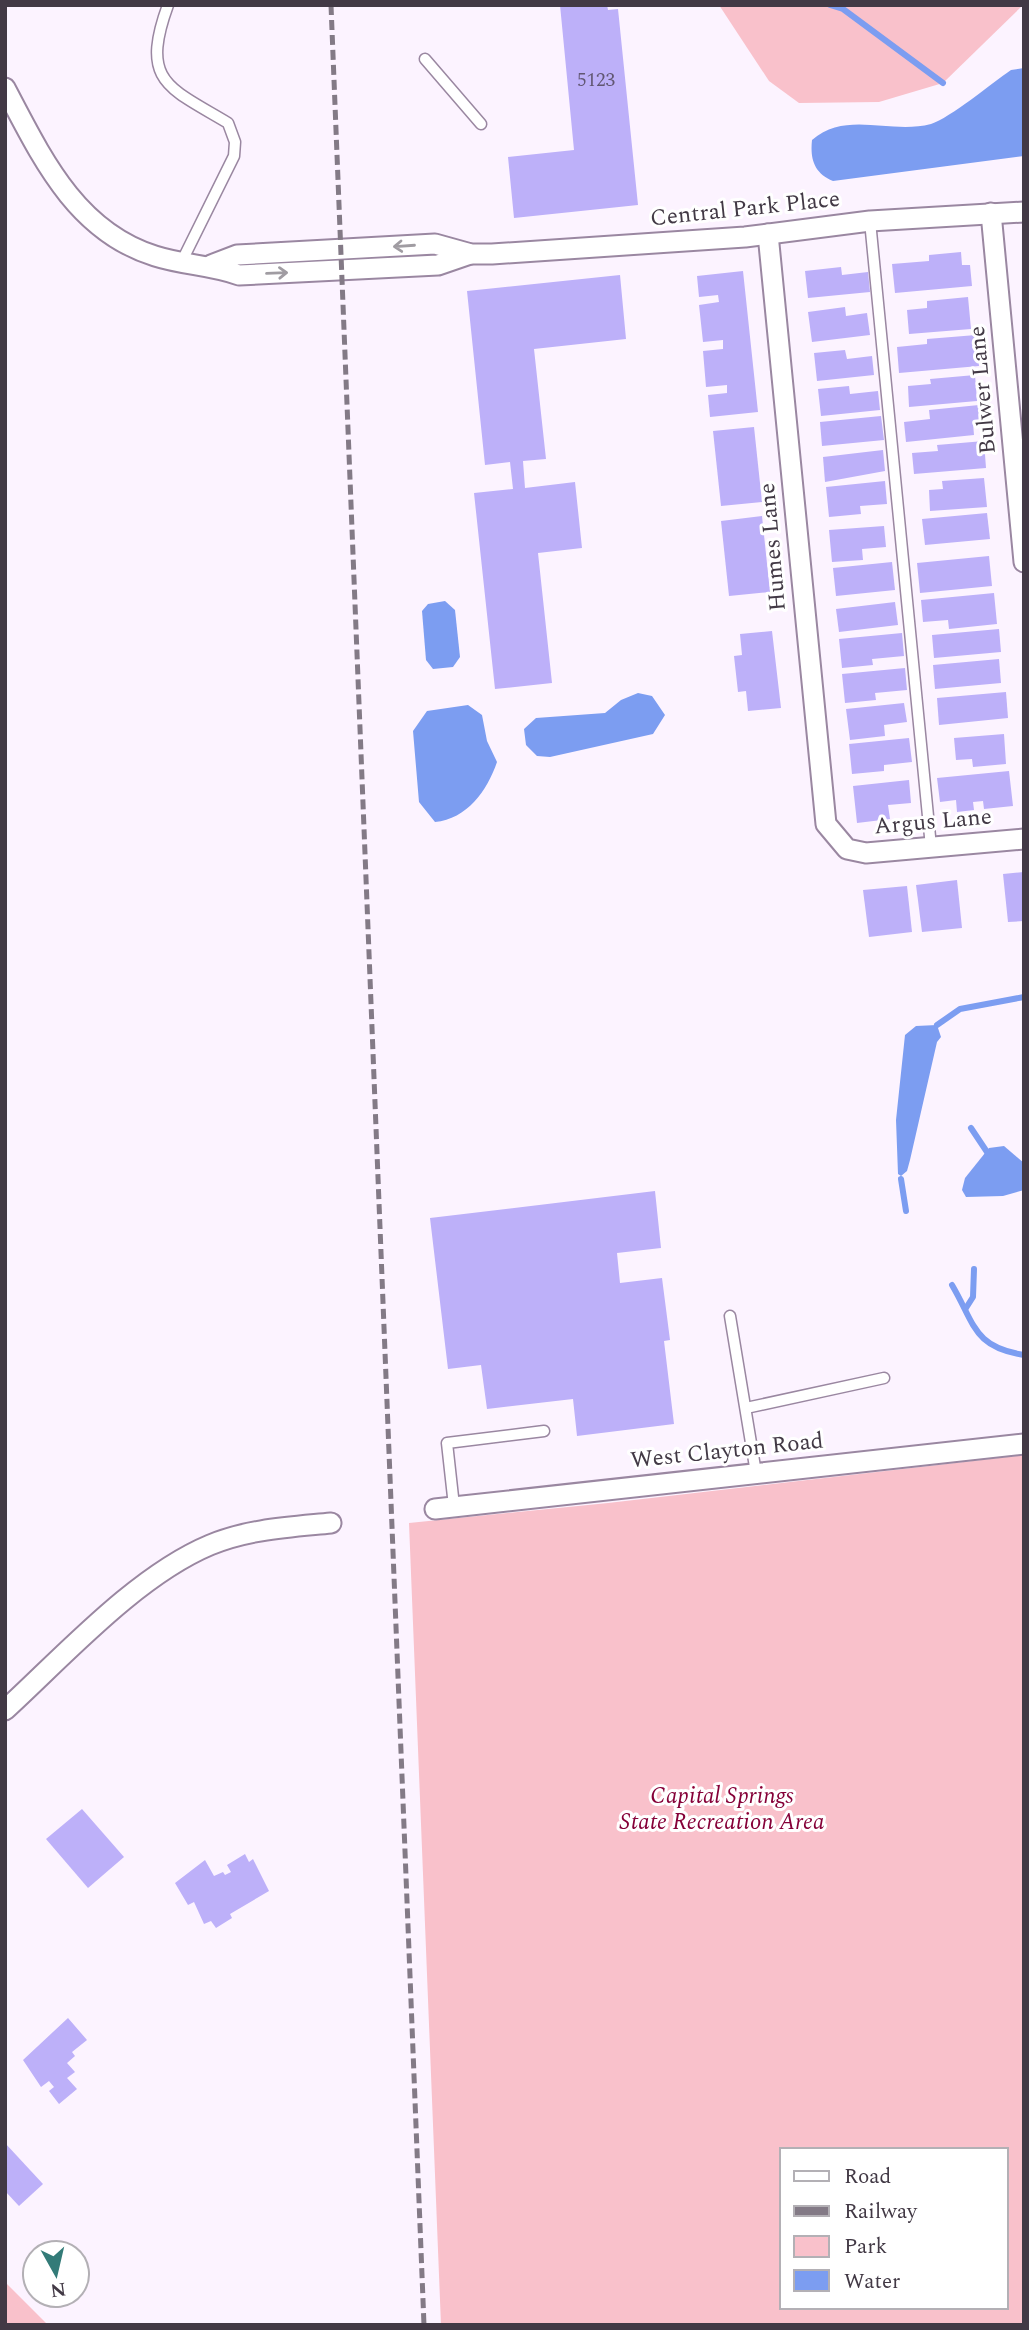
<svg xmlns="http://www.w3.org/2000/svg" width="1029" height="2330" font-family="Spectral,serif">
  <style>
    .green { fill: #f9c1cb; fill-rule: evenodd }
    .water { fill: #7c9df1 }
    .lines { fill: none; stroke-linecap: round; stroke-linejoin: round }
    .stream { stroke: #7c9df1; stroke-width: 6 }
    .building { fill: #bdb0f9 }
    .service-casing { stroke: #9a87a1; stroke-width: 13 }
    .minor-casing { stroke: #9a87a1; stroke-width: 23 }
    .service { stroke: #fff; stroke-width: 10 }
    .minor { stroke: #fff; stroke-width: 19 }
    .rail { stroke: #837a86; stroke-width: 5; stroke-dasharray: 10 5; stroke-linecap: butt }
    .oneway { stroke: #a09ca2 }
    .labels { text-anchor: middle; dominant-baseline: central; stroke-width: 6; stroke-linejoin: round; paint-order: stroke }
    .number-label { font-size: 19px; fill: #615772 }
    .street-label { font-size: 23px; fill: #423945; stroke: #fff }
    .park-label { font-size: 23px; font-style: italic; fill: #850038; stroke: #fff }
  </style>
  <rect width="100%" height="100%" fill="#fcf3ff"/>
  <g class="green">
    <path d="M 719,5 L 1023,5 L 943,83 L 879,102 L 799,103 L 769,81 Z"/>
    <path d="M 1024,1455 L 1024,2325 L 441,2325 L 409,1523 L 608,1503 ZM 782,2150 L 1006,2150 L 1006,2307 L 782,2307 Z"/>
    <path d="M 5,2282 L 48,2325 L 5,2325 Z"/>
  </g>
  <g class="water">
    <path d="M 1024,68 L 1024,156 L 833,181 C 814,173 810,159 812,140 C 847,110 890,135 931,124 C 950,118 992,83 1011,70 Z"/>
    <path d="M 445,601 L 455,610 L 460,657 L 453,667 L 433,669 L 426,660 L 422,611 L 428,604 Z"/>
    <path d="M 638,693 L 652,696 L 665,715 L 653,734 L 550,757 L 537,756 L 526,745 L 524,729 L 536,718 L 605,713 L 621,700 Z"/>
    <path d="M 468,705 L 482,715 L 487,741 L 497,762 C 487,791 467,819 435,822 L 419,802 L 413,731 L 427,711 Z"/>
    <path d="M 937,1025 L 941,1037 L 937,1042 L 910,1160 L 907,1171 L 901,1176 L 898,1174 L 896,1120 L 905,1035 L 916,1026 Z"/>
    <path d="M 1004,1146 L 1024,1163 L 1024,1190 L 1003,1196 L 966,1197 L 962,1190 L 965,1178 L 989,1148 Z"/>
  </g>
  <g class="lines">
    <g class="stream">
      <path d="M 830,5 L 843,9 L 943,83"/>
      <path d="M 937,1025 L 960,1009 L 1024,997"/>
      <path d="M 971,1128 L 987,1152"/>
      <path d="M 901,1179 L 906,1211"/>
      <path d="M 952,1285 C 975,1324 973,1347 1024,1355"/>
      <path d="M 966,1308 L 973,1297 L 974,1269"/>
    </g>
  </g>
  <g class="building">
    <path d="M 560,5 L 607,5 L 608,10 L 618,9 L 638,205 L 514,218 L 508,157 L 574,150 Z"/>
    <path d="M 961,252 L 962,265 L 970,265 L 972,286 L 895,293 L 892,264 L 929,261 L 929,255 Z"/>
    <path d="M 841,267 L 842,275 L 868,272 L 870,292 L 808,298 L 805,271 Z"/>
    <path d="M 743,271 L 758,412 L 710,417 L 708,395 L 727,393 L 727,385 L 706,387 L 703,351 L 723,349 L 723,340 L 703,342 L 699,305 L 719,302 L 718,295 L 699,297 L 697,276 Z"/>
    <path d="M 620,275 L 626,339 L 534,349 L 546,459 L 523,461 L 525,488 L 575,482 L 582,548 L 538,553 L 552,683 L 495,689 L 474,493 L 513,489 L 510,462 L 485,465 L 467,291 Z"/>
    <path d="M 968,297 L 971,329 L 909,334 L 907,310 L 927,308 L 927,301 Z"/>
    <path d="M 845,307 L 846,316 L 867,313 L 870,335 L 812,342 L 808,312 Z"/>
    <path d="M 976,335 L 979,366 L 899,373 L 897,347 L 927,344 L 927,339 Z"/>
    <path d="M 845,350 L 847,359 L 872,356 L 874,375 L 817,381 L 814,353 Z"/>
    <path d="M 975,375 L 977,401 L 909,407 L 908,386 L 931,384 L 930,379 Z"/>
    <path d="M 849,386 L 850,394 L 878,391 L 880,410 L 821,416 L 818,389 Z"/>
    <path d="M 979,405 L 981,422 L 973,423 L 974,435 L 906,442 L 904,422 L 930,419 L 929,410 Z"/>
    <path d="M 881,416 L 884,440 L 822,446 L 820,422 Z"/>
    <path d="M 754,427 L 762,502 L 721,506 L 713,431 Z"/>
    <path d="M 984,441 L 986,468 L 914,474 L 912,453 L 938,451 L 937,445 Z"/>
    <path d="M 883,450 L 885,471 L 825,482 L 823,457 Z"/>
    <path d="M 984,478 L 987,507 L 930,511 L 929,490 L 943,489 L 942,481 Z"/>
    <path d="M 885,481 L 887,504 L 860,506 L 861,514 L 829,517 L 826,487 Z"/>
    <path d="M 987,513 L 990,539 L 925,545 L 922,519 Z"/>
    <path d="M 762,516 L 770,592 L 729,596 L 721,521 Z"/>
    <path d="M 884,526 L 886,547 L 862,549 L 863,560 L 832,562 L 829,530 Z"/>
    <path d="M 989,556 L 992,586 L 920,593 L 917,563 Z"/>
    <path d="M 892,562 L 895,590 L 836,596 L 833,568 Z"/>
    <path d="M 994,593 L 997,624 L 949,629 L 948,620 L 923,622 L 921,600 Z"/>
    <path d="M 895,602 L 898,625 L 839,632 L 836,609 Z"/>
    <path d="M 999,629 L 1001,652 L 934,658 L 932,635 Z"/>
    <path d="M 772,631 L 781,708 L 748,711 L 746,691 L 738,692 L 734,656 L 742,655 L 740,634 Z"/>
    <path d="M 902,633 L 904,656 L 872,659 L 873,665 L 842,668 L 839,639 Z"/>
    <path d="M 999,659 L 1001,683 L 935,689 L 933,665 Z"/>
    <path d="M 905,668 L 907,690 L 875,693 L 876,700 L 845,703 L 842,674 Z"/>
    <path d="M 1006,692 L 1008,718 L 939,725 L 937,698 Z"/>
    <path d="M 904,703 L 907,722 L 884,725 L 885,736 L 850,740 L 846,709 Z"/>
    <path d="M 1004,734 L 1006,764 L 973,767 L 972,759 L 956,760 L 954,738 Z"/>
    <path d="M 909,738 L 912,762 L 884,765 L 884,771 L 852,774 L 849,744 Z"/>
    <path d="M 1009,771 L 1013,806 L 984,809 L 983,801 L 973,802 L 974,810 L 957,812 L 956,800 L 940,802 L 937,778 Z"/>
    <path d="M 909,780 L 911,803 L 888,805 L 890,819 L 857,823 L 853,786 Z"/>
    <path d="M 1024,872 L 1024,921 L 1008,922 L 1003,874 Z"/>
    <path d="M 957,880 L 962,928 L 922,932 L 916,885 Z"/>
    <path d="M 907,886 L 912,932 L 869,937 L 863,890 Z"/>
    <path d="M 655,1191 L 661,1248 L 617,1253 L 620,1283 L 662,1278 L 670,1340 L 664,1341 L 674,1424 L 577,1436 L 573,1399 L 487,1409 L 481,1365 L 448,1369 L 430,1218 Z"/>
    <path d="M 82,1809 L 124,1857 L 88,1888 L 46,1839 Z"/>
    <path d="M 245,1854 L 249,1862 L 253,1859 L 269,1891 L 230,1914 L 232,1918 L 216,1928 L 211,1921 L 204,1924 L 194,1902 L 188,1905 L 175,1883 L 205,1860 L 214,1876 L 223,1872 L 225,1875 L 231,1872 L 227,1865 Z"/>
    <path d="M 68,2018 L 87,2040 L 72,2052 L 75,2056 L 67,2063 L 75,2072 L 67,2078 L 77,2089 L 59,2104 L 49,2091 L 54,2087 L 49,2081 L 41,2087 L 23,2060 Z"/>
    <path d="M 5,2143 L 43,2184 L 19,2206 L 5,2191 Z"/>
  </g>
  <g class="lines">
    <defs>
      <g id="service">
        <path d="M 168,5 C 140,82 168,87 228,123 L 235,142 L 234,156 L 181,263"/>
        <path d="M 425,59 L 481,124"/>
        <path d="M 870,221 L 931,847"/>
        <path d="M 730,1316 L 756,1473"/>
        <path d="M 746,1408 L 884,1378"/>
        <path d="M 454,1506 L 447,1443 L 544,1431"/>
      </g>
      <g id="minor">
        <path d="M 5,88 C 41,156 75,231 155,256 C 183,265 211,265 239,275 L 438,265 L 470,254"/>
        <path d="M 991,213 L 1024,562"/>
        <path d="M 768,234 L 826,824 L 847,849 L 866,853 L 1024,839"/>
        <path d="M 211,265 L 237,255 L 435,244 L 471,254 L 492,254 L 745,237 L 870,221 L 1024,212"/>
        <path d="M 435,1509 L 1024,1444"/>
        <path d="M 5,1710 C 64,1656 136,1576 210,1545 C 248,1529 291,1527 331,1523"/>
      </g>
    </defs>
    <use href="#service" class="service-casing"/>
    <use href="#minor" class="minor-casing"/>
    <use href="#service" class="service"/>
    <use href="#minor" class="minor"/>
    <path class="rail" d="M 331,5 L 424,2325"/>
  </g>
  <defs><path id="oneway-shaft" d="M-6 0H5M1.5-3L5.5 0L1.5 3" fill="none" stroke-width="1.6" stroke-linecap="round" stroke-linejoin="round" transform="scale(1.75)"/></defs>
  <g class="oneway">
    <use href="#oneway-shaft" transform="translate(404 246) rotate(176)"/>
    <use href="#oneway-shaft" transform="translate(277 273) rotate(-2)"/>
  </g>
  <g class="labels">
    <g class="number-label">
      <text x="596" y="80">5123</text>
    </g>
    <g class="street-label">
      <text transform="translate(745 209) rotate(-6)">Central Park Place</text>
      <text transform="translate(983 390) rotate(-95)">Bulwer Lane</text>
      <text transform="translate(773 547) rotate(-95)">Humes Lane</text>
      <text transform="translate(933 822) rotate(-5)">Argus Lane</text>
      <text transform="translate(727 1451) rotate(-6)">West Clayton Road</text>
    </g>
    <g class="park-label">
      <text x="722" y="1796">Capital Springs<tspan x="722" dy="26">State Recreation Area</tspan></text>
    </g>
  </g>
  <rect width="1029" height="2330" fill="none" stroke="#423945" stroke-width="14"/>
  <rect x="780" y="2148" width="228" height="161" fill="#ffffff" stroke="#b3b0b5" stroke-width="2"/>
  <rect x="794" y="2171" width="35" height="10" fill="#ffffff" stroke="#b3b0b5" stroke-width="2"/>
  <text x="844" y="2183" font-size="21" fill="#423945">Road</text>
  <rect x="794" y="2206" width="35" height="10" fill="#837a86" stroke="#b3b0b5" stroke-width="2"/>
  <text x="844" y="2218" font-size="21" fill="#423945">Railway</text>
  <rect x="794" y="2236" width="35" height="21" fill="#f9c1cb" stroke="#b3b0b5" stroke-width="2"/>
  <text x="844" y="2253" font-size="21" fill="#423945">Park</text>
  <rect x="794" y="2270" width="35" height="21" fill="#7c9df1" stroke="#b3b0b5" stroke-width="2"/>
  <text x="844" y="2288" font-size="21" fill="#423945">Water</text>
  <g transform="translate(56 2274) rotate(172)"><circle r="33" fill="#ffffff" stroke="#b3b0b5" stroke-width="2"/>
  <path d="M0-5L12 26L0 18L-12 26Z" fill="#337b78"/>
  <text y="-10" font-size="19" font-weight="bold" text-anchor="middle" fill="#423945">N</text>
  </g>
</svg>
